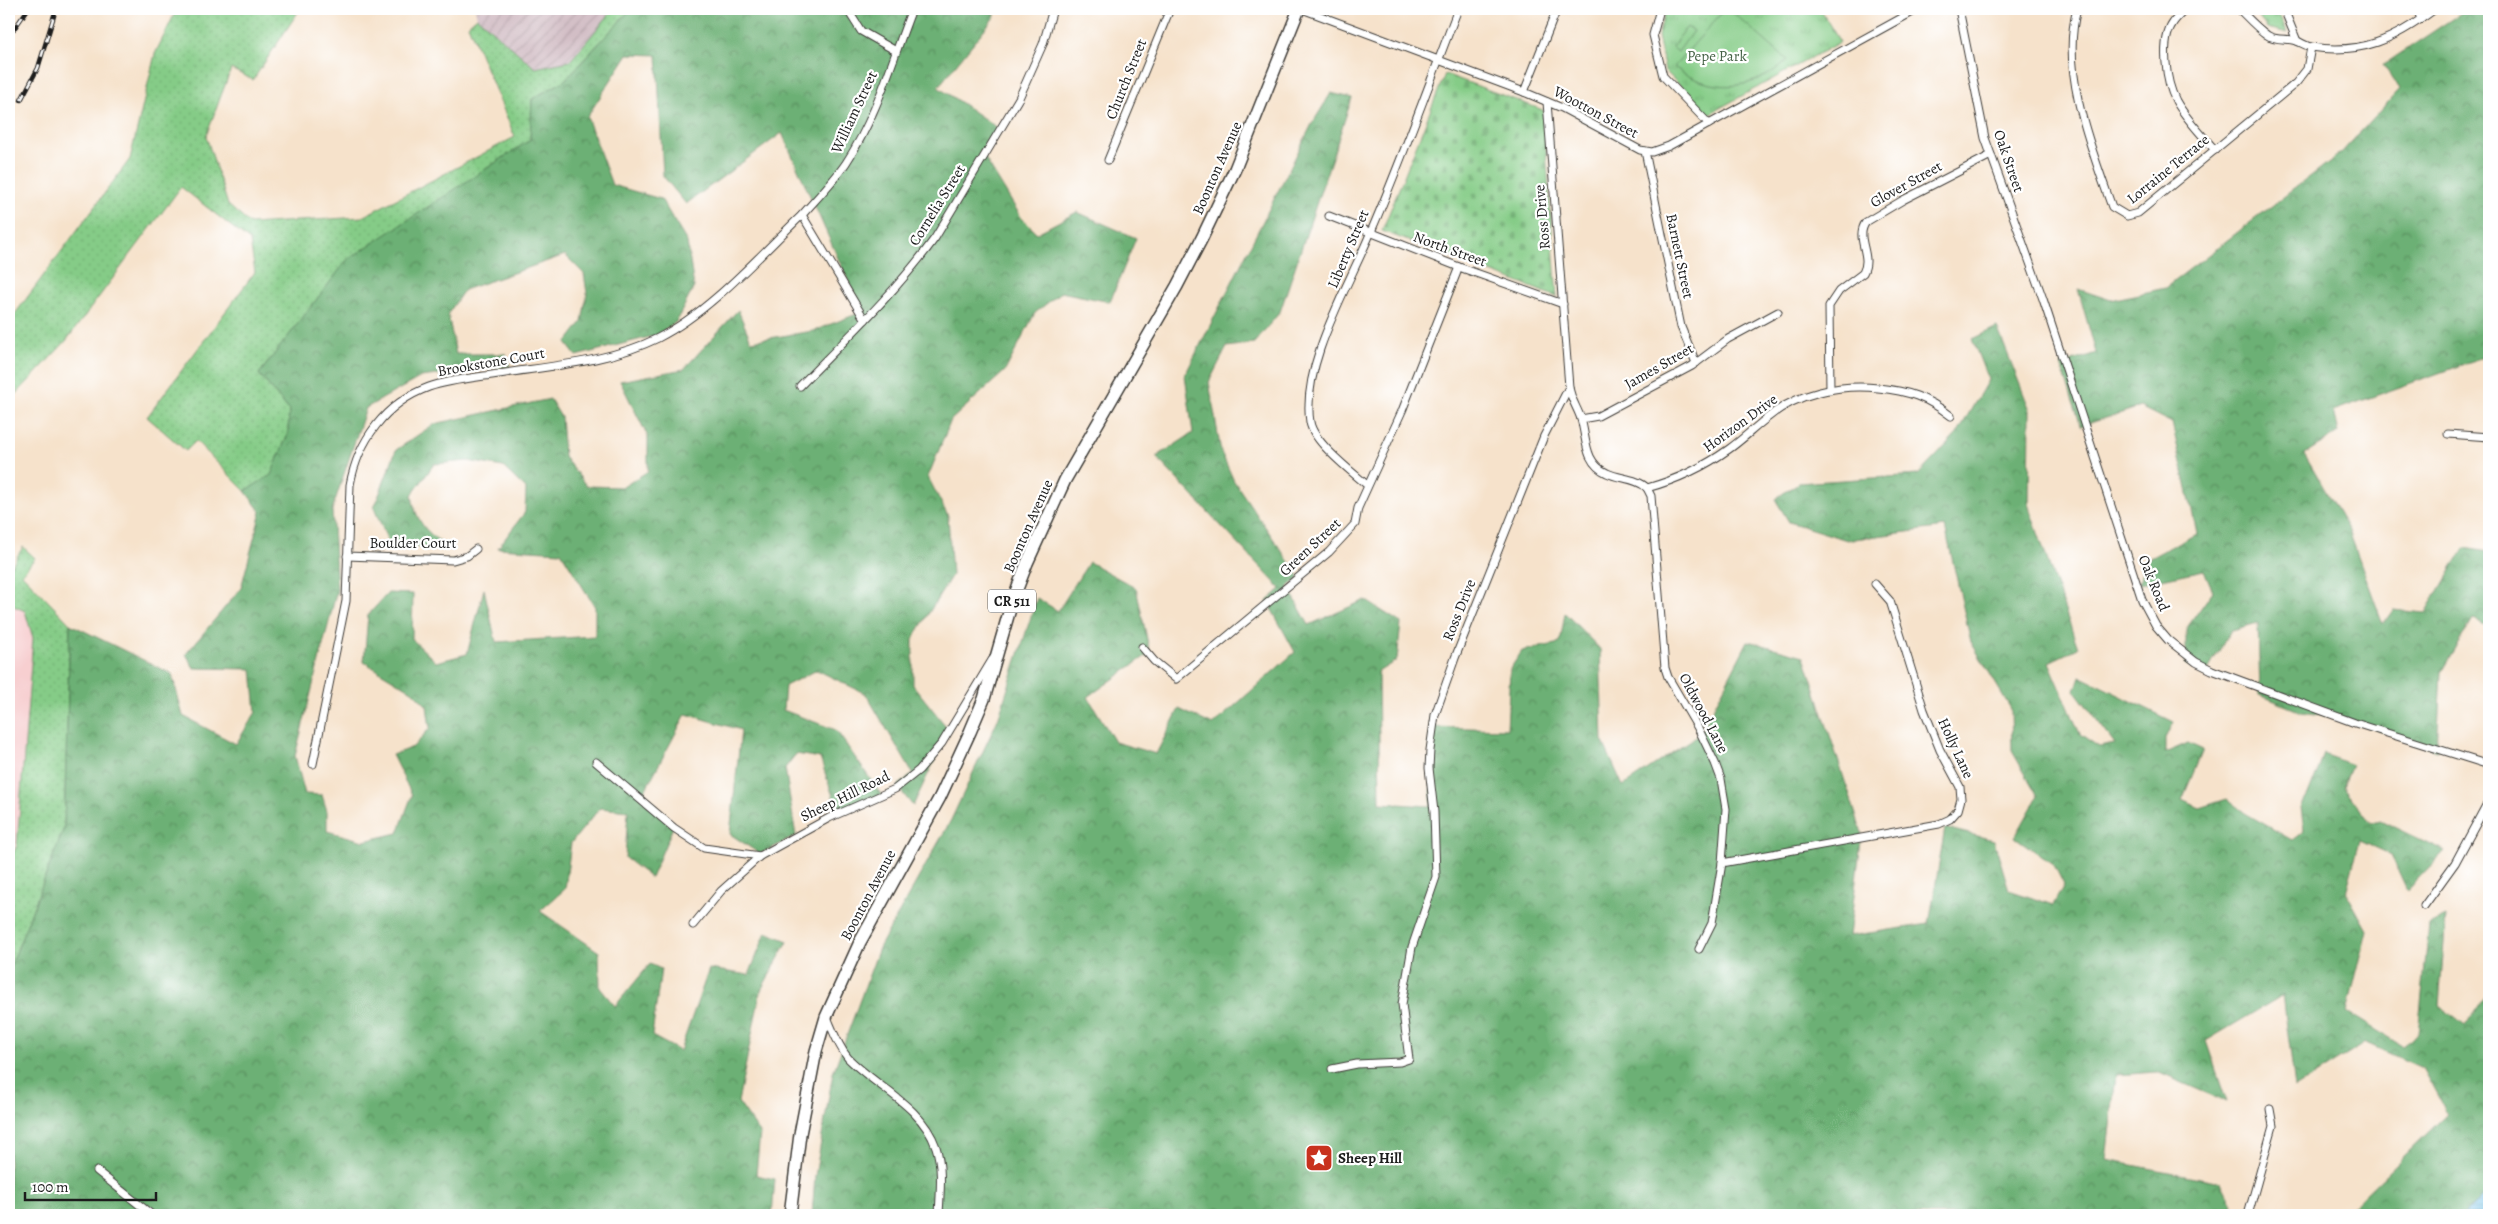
<svg xmlns="http://www.w3.org/2000/svg" width="2498" height="1224" font-family="Alegreya,serif">
  <style>
    .built { fill: #f7cfd0 }
    .industrial { fill: url(#industrial-furrows) }
    .grass { fill: url(#grass-dots); stroke: #507452 }
    .forest { fill: url(#forest-crowns); stroke: #446648; fill-rule: evenodd }
    .cemetery { fill: url(#cemetery-stones); stroke: #507452 }
    .park { fill: url(#park-tufts); stroke: #507452 }
    .garden { fill: #85cc87; stroke: #507452 }
    .water { fill: url(#water-rules); stroke: #426c80 }
    .lines { fill: none; stroke-linecap: round; stroke-linejoin: round }
    .street-casing { stroke: #3d3a36; stroke-width: 9 }
    .primary-casing { stroke: #3d3a36; stroke-width: 14 }
    .street { stroke: #fff; stroke-width: 7 }
    .primary { stroke: #fff; stroke-width: 11 }
    .rail-casing { stroke: #1c1c1c; stroke-width: 4.5 }
    .rail { stroke: #fff; stroke-width: 2.5; stroke-dasharray: 8; stroke-linecap: butt }
    .labels { text-anchor: middle; dominant-baseline: central; stroke-width: 4.5; stroke-linejoin: round; paint-order: stroke }
    .shield { fill: #fff; stroke: #606060; stroke-width: 1 }
    .shield-label { font-size: 14px; font-weight: bold; fill: #1c1c1c }
    .park-label { font-size: 15px; fill: #466247; stroke: #fff }
    .street-label { font-size: 15px; fill: #1c1c1c; stroke: #fff }
    .poi-label { font-size: 15px; font-weight: bold; fill: #1c1c1c; stroke: #fff; text-anchor: start }
  </style>
  <defs>
    <pattern id="industrial-furrows" width="10" height="10" patternUnits="userSpaceOnUse" patternTransform="scale(1.25)"><rect width="10" height="10" fill="#d2bdc5"/><path d="M-1 1l2-2M0 10L10 0M9 11l2-2" fill="none" stroke="#b4a2a9"/></pattern>
    <pattern id="grass-dots" width="8" height="8" patternUnits="userSpaceOnUse" patternTransform="scale(1.25)"><rect width="8" height="8" fill="#85cc87"/><path d="M2 2h.1M6 6h.1" fill="none" stroke="#72af74" stroke-width="1.8" stroke-linecap="round"/></pattern>
    <pattern id="forest-crowns" width="20" height="18" patternUnits="userSpaceOnUse" patternTransform="scale(1.25)"><rect width="20" height="18" fill="#6cb074"/><path d="M2 6a3 3 0 1 1 6 0M12 15a3 3 0 1 1 6 0" fill="none" stroke="#588e5e"/></pattern>
    <pattern id="cemetery-stones" width="16" height="16" patternUnits="userSpaceOnUse" patternTransform="scale(1.25)"><rect width="16" height="16" fill="#85cc87"/><path d="M2 7V4a2 2 0 0 1 4 0v3zM10 15v-3a2 2 0 0 1 4 0v3z" fill="#72af74"/></pattern>
    <pattern id="park-tufts" width="24" height="20" patternUnits="userSpaceOnUse" patternTransform="scale(1.25)"><rect width="24" height="20" fill="#85cc87"/><path d="M3 7l-1-3M5 7V3M7 7l1-3M15 17l-1-3M17 17v-4M19 17l1-3" fill="none" stroke="#72af74"/></pattern>
    <pattern id="water-rules" width="6" height="5" patternUnits="userSpaceOnUse" patternTransform="scale(1.25)"><rect width="6" height="5" fill="#68bce4"/><path d="M0 2.5h6" fill="none" stroke="#5aa1c3"/></pattern>
  </defs>
  <rect width="100%" height="100%" fill="#fff"/>
  <filter id="ink" filterUnits="userSpaceOnUse"><feTurbulence type="fractalNoise" baseFrequency=".02" numOctaves="2"/><feDisplacementMap in="SourceGraphic" scale="10" xChannelSelector="R" yChannelSelector="G"/><feConvolveMatrix kernelMatrix="1 2 1 2 8 2 1 2 1" color-interpolation-filters="sRGB"/></filter>
  <filter id="wash" filterUnits="userSpaceOnUse"><feTurbulence type="fractalNoise" baseFrequency=".0096" numOctaves="4" result="noise"/><feDisplacementMap in="SourceGraphic" scale="20" xChannelSelector="R" yChannelSelector="G"/><feGaussianBlur stdDeviation="1.12" result="paint"/><feColorMatrix in="noise" values="0 0 0 0 0 0 0 0 0 0 0 0 0 0 0 0 0 1.4 0 .05"/><feComposite in="paint" operator="in"/></filter>
  <g filter="url(#wash)">
    <rect width="100%" height="100%" fill="#f6e2cb"/>
    <path class="built" d="M 9,604 L 25,611 L 33,638 L 17,845 L 9,863 Z"/>
    <path class="industrial" d="M 475,9 L 614,9 L 570,61 L 535,68 L 477,17 Z"/>
    <g class="grass">
      <path d="M 177,9 L 300,9 L 253,80 L 231,69 L 206,136 L 228,205 L 250,224 L 362,217 L 515,137 L 468,25 L 477,17 L 535,68 L 570,61 L 614,9 L 631,9 L 564,81 L 532,99 L 530,140 L 347,261 L 259,374 L 289,410 L 288,434 L 271,476 L 245,491 L 196,441 L 186,451 L 147,417 L 255,272 L 250,241 L 181,187 L 66,341 L 9,402 L 9,322 L 130,159 L 155,54 Z"/>
      <path d="M 23,547 L 35,558 L 22,574 L 70,624 L 64,828 L 9,971 L 9,863 L 17,845 L 33,638 L 25,611 L 9,604 L 9,570 Z"/>
    </g>
    <g class="forest">
      <path d="M 631,9 L 830,9 L 849,13 L 851,9 L 995,9 L 995,16 L 938,87 L 999,129 L 983,155 L 1021,217 L 1037,233 L 1077,212 L 1136,238 L 1110,302 L 1061,292 L 1035,313 L 1005,371 L 951,420 L 928,477 L 948,516 L 952,575 L 913,639 L 913,685 L 949,730 L 913,806 L 897,786 L 913,774 L 866,694 L 817,670 L 785,686 L 783,710 L 836,730 L 882,796 L 839,814 L 820,758 L 796,754 L 785,768 L 796,836 L 760,854 L 730,834 L 741,730 L 686,714 L 641,798 L 673,827 L 651,878 L 625,858 L 628,811 L 600,808 L 571,843 L 565,889 L 540,911 L 599,952 L 600,988 L 615,1006 L 650,964 L 661,969 L 652,1036 L 680,1051 L 709,969 L 749,975 L 766,932 L 788,941 L 761,990 L 738,1102 L 760,1133 L 756,1175 L 775,1179 L 772,1215 L 9,1215 L 9,971 L 64,828 L 70,624 L 172,674 L 183,716 L 236,744 L 256,712 L 252,669 L 194,668 L 186,654 L 241,588 L 261,512 L 245,491 L 271,475 L 288,434 L 289,410 L 259,374 L 347,260 L 530,140 L 532,99 L 564,81 ZM 628,54 L 657,55 L 663,176 L 686,204 L 782,133 L 862,312 L 813,331 L 751,341 L 738,310 L 684,369 L 620,381 L 648,437 L 648,471 L 623,487 L 587,486 L 564,457 L 561,417 L 550,399 L 434,424 L 396,450 L 374,508 L 389,544 L 450,549 C 427,533 416,523 412,495 L 434,464 L 468,461 L 503,467 L 526,489 L 525,512 L 498,548 L 561,552 L 595,607 L 595,636 L 496,642 L 484,589 L 467,654 L 436,662 L 412,639 L 413,594 L 388,593 L 368,615 L 364,662 L 412,691 L 427,706 L 430,728 L 413,747 L 392,755 L 412,795 L 398,833 L 364,841 L 327,831 L 327,811 L 322,795 L 305,794 L 295,756 L 337,590 L 332,510 L 366,408 L 421,377 L 510,366 L 506,354 L 456,354 L 448,314 L 464,290 L 565,255 L 584,274 L 587,293 L 582,322 L 566,343 L 576,356 L 657,335 L 676,322 L 694,287 L 687,242 L 661,199 L 612,185 L 587,117 Z"/>
      <path d="M 2465,9 L 2489,9 L 2489,355 L 2333,411 L 2338,433 L 2304,454 L 2349,531 L 2383,624 L 2393,610 L 2426,613 L 2464,548 L 2489,552 L 2489,628 L 2473,619 L 2441,672 L 2437,750 L 2346,718 L 2301,712 L 2260,695 L 2258,623 L 2231,630 L 2207,672 L 2186,664 L 2186,629 L 2213,591 L 2204,570 L 2139,584 L 2144,561 L 2197,533 L 2172,423 L 2140,407 L 2081,426 L 2061,365 L 2096,353 L 2078,289 L 2111,300 L 2165,288 L 2342,152 L 2400,89 L 2383,65 L 2461,13 Z"/>
      <path d="M 1331,93 L 1352,98 L 1280,312 L 1254,343 L 1227,347 L 1209,382 L 1221,452 L 1234,481 L 1300,578 L 1288,587 L 1309,625 L 1365,600 L 1401,623 L 1397,660 L 1378,672 L 1380,803 L 1431,806 L 1432,727 L 1507,729 L 1510,669 L 1522,651 L 1560,643 L 1565,613 L 1600,649 L 1603,742 L 1623,786 L 1700,734 L 1748,641 L 1804,656 L 1862,833 L 1849,936 L 1929,924 L 1945,828 L 1994,840 L 2009,890 L 2053,905 L 2064,885 L 2054,865 L 2015,837 L 2038,796 L 2012,751 L 2011,709 L 1971,642 L 1945,527 L 1847,540 L 1789,522 L 1775,499 L 1798,483 L 1918,475 L 1957,434 L 1988,380 L 1972,339 L 1997,327 L 2030,410 L 2029,507 L 2078,648 L 2049,662 L 2080,734 L 2099,747 L 2115,744 L 2075,691 L 2080,676 L 2174,722 L 2165,738 L 2165,753 L 2188,743 L 2203,750 L 2182,800 L 2199,808 L 2227,799 L 2245,813 L 2292,840 L 2304,831 L 2301,807 L 2308,795 L 2324,754 L 2352,765 L 2343,787 L 2371,823 L 2380,820 L 2445,851 L 2407,890 L 2391,855 L 2360,841 L 2346,892 L 2367,930 L 2347,1012 L 2402,1046 L 2418,1034 L 2429,925 L 2446,917 L 2439,1005 L 2465,1026 L 2489,991 L 2489,1191 L 2463,1215 L 2344,1215 L 2447,1114 L 2422,1068 L 2366,1043 L 2295,1088 L 2283,995 L 2206,1041 L 2227,1102 L 2157,1072 L 2116,1075 L 2106,1160 L 2221,1182 L 2232,1204 L 2227,1215 L 812,1215 L 815,1176 L 833,1073 L 879,948 L 951,820 L 998,719 L 1037,598 L 1058,611 L 1089,562 L 1136,588 L 1150,653 L 1088,697 L 1115,742 L 1156,754 L 1179,709 L 1213,725 L 1295,652 L 1267,601 L 1281,589 L 1156,457 L 1193,433 L 1185,375 L 1312,124 Z"/>
    </g>
    <g class="cemetery">
      <path d="M 2252,9 L 2276,9 L 2288,33 L 2267,28 Z"/>
      <path d="M 1445,74 L 1543,110 L 1557,297 L 1382,231 Z"/>
    </g>
    <path class="park" d="M 1666,9 L 1820,9 L 1840,42 L 1709,114 L 1665,71 L 1658,36 Z"/>
    <g class="garden">
      <path d="M 1725,9 L 1729,9 L 1787,60 C 1754,92 1711,94 1674,67 Z"/>
      <path d="M 1687,27 L 1693,31 L 1678,52 L 1672,47 Z"/>
    </g>
    <path class="water" d="M 2489,1191 L 2489,1215 L 2463,1215 Z"/>
  </g>
  <g filter="url(#ink)">
    <g class="lines">
      <defs>
        <g id="street">
          <path d="M 847,9 L 861,31 L 896,51"/>
          <path d="M 1302,9 L 1524,92 L 1562,108 L 1640,150 L 1652,152 L 1669,146 L 1918,9"/>
          <path d="M 1660,9 L 1653,35 L 1663,76 L 1709,124"/>
          <path d="M 1959,9 L 1985,138 L 2043,299 L 2142,600 L 2156,626 L 2168,640 L 2196,662 L 2212,670 L 2355,723 L 2489,765"/>
          <path d="M 2077,9 C 2060,71 2091,148 2112,207 L 2127,216 L 2138,213 L 2296,83 L 2307,69 L 2311,47"/>
          <path d="M 2186,9 C 2182,13 2176,18 2173,23 C 2160,41 2166,82 2176,101 C 2186,119 2202,135 2215,150"/>
          <path d="M 2239,9 C 2248,18 2257,28 2267,35 C 2275,41 2288,38 2297,41 C 2302,43 2306,46 2311,47 C 2362,55 2395,39 2435,9"/>
          <path d="M 2284,9 L 2297,41"/>
          <path d="M 2417,9 L 2421,19"/>
          <path d="M 1524,92 L 1557,9"/>
          <path d="M 1645,151 L 1681,327 L 1696,363"/>
          <path d="M 1108,160 L 1170,9"/>
          <path d="M 802,215 C 817,198 833,182 846,163 C 877,116 892,60 912,9"/>
          <path d="M 1329,216 L 1459,267 L 1563,304"/>
          <path d="M 800,386 C 846,339 896,292 935,238 L 1019,98 L 1043,44 L 1053,9"/>
          <path d="M 1569,387 C 1571,400 1577,407 1581,419 C 1587,439 1584,463 1607,473 C 1619,479 1637,478 1647,488 C 1676,480 1704,467 1729,449 C 1742,440 1754,428 1767,418 C 1797,393 1839,384 1878,388 C 1908,391 1927,397 1951,416"/>
          <path d="M 1830,390 L 1829,306 L 1839,291 L 1863,273 C 1873,255 1854,238 1866,222 L 1903,200 L 1991,155"/>
          <path d="M 1581,419 L 1598,416 L 1692,366 L 1728,339 L 1778,312"/>
          <path d="M 2448,434 L 2489,437"/>
          <path d="M 1367,485 C 1352,472 1313,442 1310,422 C 1301,365 1348,287 1370,234 C 1402,160 1429,84 1458,9"/>
          <path d="M 1647,488 L 1651,496 L 1665,668 L 1668,677 L 1699,730 L 1715,763 L 1721,779 L 1726,809 L 1722,863 L 1712,923 L 1699,949"/>
          <path d="M 347,556 L 453,560 L 467,556 L 476,549"/>
          <path d="M 1142,647 L 1154,661 L 1176,679 L 1329,552 L 1355,524 L 1358,508 L 1402,411 L 1459,267"/>
          <path d="M 596,762 L 674,828 L 704,848 L 760,856 L 829,818 L 895,789 L 919,770 L 942,743 L 992,660"/>
          <path d="M 313,764 L 346,601 L 350,485 C 358,441 385,403 429,387 C 449,380 471,378 492,375 C 547,366 608,363 658,338 C 710,312 759,256 802,215 L 865,320"/>
          <path d="M 1722,863 L 1939,824 L 1950,819 L 1958,810 L 1961,799 L 1960,787 L 1940,750 L 1924,710 L 1890,601 L 1875,584"/>
          <path d="M 2424,906 L 2455,863 L 2489,800"/>
          <path d="M 693,925 L 721,891 L 760,856"/>
          <path d="M 827,1017 C 833,1031 838,1046 848,1058 C 876,1087 922,1106 936,1147 C 943,1168 940,1193 939,1215"/>
          <path d="M 1332,1069 L 1357,1064 L 1400,1062 L 1409,1059 L 1402,1004 L 1412,947 L 1436,877 L 1434,812 L 1429,768 L 1430,750 L 1435,715 L 1455,658 L 1544,436 L 1569,387 L 1547,102"/>
          <path d="M 97,1171 L 152,1215"/>
          <path d="M 2248,1215 L 2273,1126 L 2270,1109"/>
        </g>
        <path id="primary" d="M 790,1215 L 800,1134 L 816,1051 L 826,1017 L 860,942 L 940,797 L 970,732 L 984,699 L 1012,602 L 1027,563 L 1065,480 L 1177,286 L 1202,238 L 1235,169 L 1299,9"/>
      </defs>
      <use href="#street" class="street-casing"/>
      <use href="#primary" class="primary-casing"/>
      <use href="#street" class="street"/>
      <use href="#primary" class="primary"/>
      <defs>
        <g id="rail">
          <path d="M 9,36 L 28,9"/>
          <path d="M 21,100 L 38,68 L 56,9"/>
        </g>
      </defs>
      <use href="#rail" class="rail-casing"/>
      <use href="#rail" class="rail"/>
    </g>
  </g>
  <defs>
    <symbol id="sight-square" viewBox="-11 -11 22 22"><rect x="-9" y="-9" width="18" height="18" rx="4" fill="#c8321e" stroke="#fff"/><path d="M0-6L1.8-2.2L6-1.7L2.9 1.2L3.7 5.4L0 3.3L-3.7 5.4L-2.9 1.2L-6-1.7L-1.8-2.2Z" fill="#fff"/></symbol>
  </defs>
  <g fill-rule="evenodd">
    <use href="#sight-square" x="1303" y="1142" width="32" height="32"/>
  </g>
  <g class="labels">
    <rect class="shield" x="988" y="589.5" width="48" height="23" rx="4"/>
    <g class="shield-label">
      <text x="1012" y="601">CR 511</text>
    </g>
    <g class="park-label">
      <text x="1717" y="56">Pepe Park</text>
    </g>
    <g class="street-label">
      <text transform="translate(1126 79) rotate(-68)">Church Street</text>
      <text transform="translate(854 112) rotate(-65)">William Street</text>
      <text transform="translate(1596 112) rotate(28)">Wootton Street</text>
      <text transform="translate(2009 161) rotate(71)">Oak Street</text>
      <text transform="translate(1217 168) rotate(-66)">Boonton Avenue</text>
      <text transform="translate(2168 169) rotate(-39)">Lorraine Terrace</text>
      <text transform="translate(1906 184) rotate(-29)">Glover Street</text>
      <text transform="translate(937 205) rotate(-58)">Cornelia Street</text>
      <text transform="translate(1542 217) rotate(-95)">Ross Drive</text>
      <text transform="translate(1348 249) rotate(-67)">Liberty Street</text>
      <text transform="translate(1450 249) rotate(20)">North Street</text>
      <text transform="translate(1680 256) rotate(78)">Barnett Street</text>
      <text transform="translate(491 362) rotate(-10)">Brookstone Court</text>
      <text transform="translate(1659 366) rotate(-30)">James Street</text>
      <text transform="translate(1740 423) rotate(-36)">Horizon Drive</text>
      <text transform="translate(1028 526) rotate(-66)">Boonton Avenue</text>
      <text x="413" y="543">Boulder Court</text>
      <text transform="translate(1310 547) rotate(-43)">Green Street</text>
      <text transform="translate(2154 583) rotate(68)">Oak Road</text>
      <text transform="translate(1459 610) rotate(-68)">Ross Drive</text>
      <text transform="translate(1704 713) rotate(62)">Oldwood Lane</text>
      <text transform="translate(1956 748) rotate(65)">Holly Lane</text>
      <text transform="translate(845 796) rotate(-26)">Sheep Hill Road</text>
      <text transform="translate(868 895) rotate(-62)">Boonton Avenue</text>
    </g>
    <g class="poi-label">
      <text x="1338" y="1158">Sheep Hill</text>
    </g>
  </g>
  <rect width="2498" height="1224" fill="none" stroke="#fff" stroke-width="30"/>
  <path d="M25 1192v8h131v-8" fill="none" stroke="#1c1c1c" stroke-width="2.5"/>
  <text x="32" y="1192" font-size="15" fill="#1c1c1c" stroke="#ffffff" stroke-width="4" paint-order="stroke">100 m</text>
</svg>
